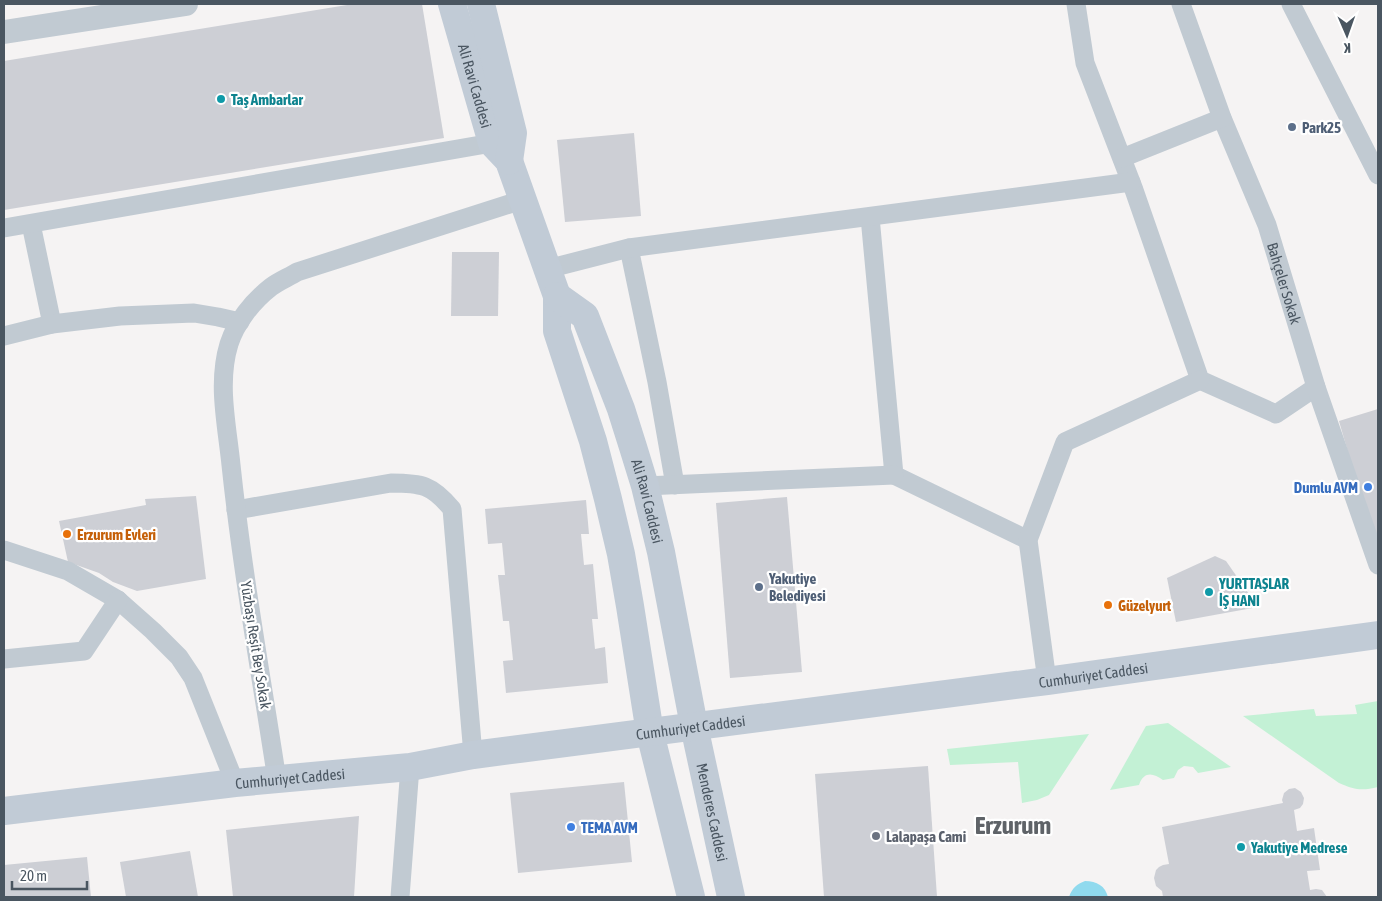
<svg xmlns="http://www.w3.org/2000/svg" width="1382" height="901" font-family="'Asap Condensed',sans-serif">
  <style>
    .green { fill: #c3f1d5 }
    .water { fill: #90daee }
    .building { fill: #cdcfd5 }
    .lines { fill: none; stroke-linecap: round; stroke-linejoin: round }
    .minor { stroke: #c1cad2; stroke-width: 19 }
    .tertiary { stroke: #c1cad2; stroke-width: 24 }
    .secondary { stroke: #c1cbd6; stroke-width: 28 }
    .culture-dot { fill: #0f9aa8; stroke: #fff; stroke-width: 2 }
    .service-dot { fill: #5c6f8a; stroke: #fff; stroke-width: 2 }
    .shop-dot { fill: #3f7fe0; stroke: #fff; stroke-width: 2 }
    .food-dot { fill: #e8710a; stroke: #fff; stroke-width: 2 }
    .worship-dot { fill: #6b7280; stroke: #fff; stroke-width: 2 }
    .labels { text-anchor: middle; dominant-baseline: central; stroke-width: 4.5; stroke-linejoin: round; paint-order: stroke }
    .street-label { font-size: 15px; fill: #4a5661; stroke: #fff }
    .culture-label { font-size: 15px; font-weight: bold; fill: #0d838f; stroke: #fff; text-anchor: start }
    .service-label { font-size: 15px; font-weight: bold; fill: #4e5e75; stroke: #fff; text-anchor: start }
    .shop-label { font-size: 15px; font-weight: bold; fill: #366cbe; stroke: #fff; text-anchor: end }
    .food-label { font-size: 15px; font-weight: bold; fill: #c56008; stroke: #fff; text-anchor: start }
    .worship-label { font-size: 15px; font-weight: bold; fill: #5b616d; stroke: #fff; text-anchor: start }
    .town-label { font-size: 25px; font-weight: bold; fill: #5f6368; stroke: #fff }
  </style>
  <rect width="100%" height="100%" fill="#f5f3f3"/>
  <g class="green">
    <path d="M 1378,701 L 1378,787 C 1362,791 1355,790 1339,783 L 1243,716 L 1314,709 L 1316,716 L 1357,714 L 1355,705 Z"/>
    <path d="M 1168,723 L 1231,767 L 1198,773 L 1193,767 L 1184,766 L 1178,770 L 1174,778 L 1163,780 C 1153,773 1144,771 1139,785 L 1110,790 L 1146,726 Z"/>
    <path d="M 1089,734 L 1049,795 L 1037,800 L 1022,803 L 1018,762 L 950,765 L 947,749 Z"/>
  </g>
  <path class="water" d="M 1085,881 C 1097,881 1105,886 1108,897 L 1069,897 C 1072,888 1077,884 1085,881 Z"/>
  <g class="building">
    <path d="M 353,4 L 422,4 L 444,138 L 4,210 L 4,61 Z"/>
    <path d="M 634,133 L 641,216 L 565,222 L 557,140 Z"/>
    <path d="M 452,252 L 499,252 L 498,316 L 451,316 Z"/>
    <path d="M 1378,409 L 1378,556 L 1339,421 Z"/>
    <path d="M 196,496 L 206,579 L 137,591 L 113,582 L 99,573 L 68,562 L 59,521 L 146,505 L 145,499 Z"/>
    <path d="M 787,497 L 802,672 L 730,678 L 716,503 Z"/>
    <path d="M 586,500 L 589,534 L 581,534 L 584,565 L 593,564 L 598,619 L 592,619 L 595,649 L 605,647 L 608,683 L 506,693 L 503,661 L 513,660 L 509,621 L 503,621 L 498,575 L 505,575 L 502,543 L 488,544 L 485,509 Z"/>
    <path d="M 1215,556 L 1226,561 L 1258,607 L 1176,622 L 1167,578 Z"/>
    <path d="M 928,766 L 937,897 L 824,897 L 815,774 Z"/>
    <path d="M 624,782 L 632,862 L 518,873 L 510,793 Z"/>
    <path d="M 1295,788 L 1301,792 L 1304,798 L 1303,804 L 1300,808 L 1294,810 L 1297,831 L 1314,828 L 1320,870 L 1307,871 L 1310,890 L 1316,889 L 1322,890 L 1327,897 L 1163,897 L 1162,891 L 1156,886 L 1154,878 L 1156,870 L 1159,867 L 1163,865 L 1169,864 L 1162,827 L 1283,803 L 1282,800 L 1284,793 L 1289,789 Z"/>
    <path d="M 359,816 L 354,897 L 233,897 L 226,830 Z"/>
    <path d="M 190,851 L 198,897 L 126,897 L 120,862 Z"/>
    <path d="M 87,857 L 91,897 L 4,897 L 4,865 Z"/>
  </g>
  <g class="lines">
    <g class="minor">
      <path d="M 1076,4 L 1085,63 L 1134,190 L 1200,380 L 1276,414 L 1316,387"/>
      <path id="s1" d="M 1181,4 L 1222,118 L 1267,225 L 1316,387 L 1378,565"/>
      <path d="M 1291,4 L 1378,175"/>
      <path d="M 1122,158 L 1222,118"/>
      <path d="M 870,217 L 894,475 L 1028,540"/>
      <path d="M 31,224 L 52,324"/>
      <path d="M 4,228 L 492,143"/>
      <path d="M 629,248 L 657,382 L 675,485"/>
      <path d="M 547,269 L 629,248 L 1131,182"/>
      <path d="M 4,336 L 52,324 L 120,316 L 194,313 L 218,317 L 240,322"/>
      <path d="M 645,486 L 894,475"/>
      <path d="M 236,510 L 391,483 C 422,483 432,485 452,509 L 473,755"/>
      <path d="M 4,550 L 68,571 L 118,600 L 153,631 L 179,657 L 193,678 L 235,783"/>
      <path d="M 4,659 L 84,651 L 118,600"/>
      <path d="M 1047,681 L 1028,540 L 1065,442 L 1200,380"/>
      <path d="M 277,780 C 261,675 242,570 231,465 C 227,425 217,383 229,344 C 236,322 253,301 271,287 C 279,281 289,277 297,272 L 522,200"/>
      <path d="M 400,897 L 410,767"/>
    </g>
    <path class="tertiary" d="M 4,32 L 186,4"/>
    <g class="secondary">
      <path id="s2" d="M 452,4 L 492,143 L 509,161 L 557,296 L 557,331 L 593,441 L 608,499 L 621,554 L 630,606 L 650,733 L 691,897"/>
      <path d="M 481,4 L 513,133 L 509,161"/>
      <path id="s3" d="M 557,296 L 585,316 L 621,409 L 633,447 L 645,486 L 661,552 L 694,726 L 731,897"/>
      <path id="s4" d="M 4,811 L 235,783 L 410,767 L 473,755 L 1047,681 L 1378,635"/>
    </g>
  </g>
  <g class="culture-dot">
    <circle cx="221" cy="99" r="5"/>
    <circle cx="1209" cy="592" r="5"/>
    <circle cx="1241" cy="847" r="5"/>
  </g>
  <g class="service-dot">
    <circle cx="1292" cy="127" r="5"/>
    <circle cx="759" cy="587" r="5"/>
  </g>
  <g class="shop-dot">
    <circle cx="1368" cy="487" r="5"/>
    <circle cx="571" cy="827" r="5"/>
  </g>
  <g class="food-dot">
    <circle cx="67" cy="534" r="5"/>
    <circle cx="1108" cy="605" r="5"/>
  </g>
  <circle class="worship-dot" cx="876" cy="836" r="5"/>
  <g class="labels">
    <g class="street-label">
      <text stroke="none"><textPath href="#s2" startOffset="85">Ali Ravi Caddesi</textPath></text>
      <text stroke="none"><textPath href="#s1" startOffset="298">Bahçeler Sokak</textPath></text>
      <text stroke="none"><textPath href="#s3" startOffset="230">Ali Ravi Caddesi</textPath></text>
      <text transform="translate(256 645) rotate(81)">Yüzbaşı Reşit Bey Sokak</text>
      <text stroke="none"><textPath href="#s4" startOffset="1098">Cumhuriyet Caddesi</textPath></text>
      <text stroke="none"><textPath href="#s4" startOffset="692">Cumhuriyet Caddesi</textPath></text>
      <text stroke="none"><textPath href="#s4" startOffset="288">Cumhuriyet Caddesi</textPath></text>
      <text stroke="none"><textPath href="#s3" startOffset="548">Menderes Caddesi</textPath></text>
    </g>
    <g class="culture-label">
      <text x="231" y="99">Taş Ambarlar</text>
      <text x="1219" y="583">YURTTAŞLAR<tspan x="1219" dy="17">İŞ HANI</tspan></text>
      <text x="1251" y="847">Yakutiye Medrese</text>
    </g>
    <g class="service-label">
      <text x="1302" y="127">Park25</text>
      <text x="769" y="578">Yakutiye<tspan x="769" dy="17">Belediyesi</tspan></text>
    </g>
    <g class="shop-label">
      <text x="1358" y="487">Dumlu AVM</text>
      <text x="581" y="827" text-anchor="start">TEMA AVM</text>
    </g>
    <g class="food-label">
      <text x="77" y="534">Erzurum Evleri</text>
      <text x="1118" y="605">Güzelyurt</text>
    </g>
    <g class="worship-label">
      <text x="886" y="836">Lalapaşa Cami</text>
    </g>
    <g class="town-label">
      <text x="1013" y="825">Erzurum</text>
    </g>
  </g>
  <rect width="1382" height="901" fill="none" stroke="#4a5661" stroke-width="10"/>
  <g transform="translate(1347 35) rotate(178)" stroke="#ffffff" stroke-width="4" paint-order="stroke">
  <path d="M0-4L9 19L0 12L-9 19Z" fill="#4a5661"/>
  <text y="-8" font-size="14" font-weight="bold" text-anchor="middle" fill="#4a5661">K</text>
  </g>
  <path d="M12 881v8h75v-8" fill="none" stroke="#4a5661" stroke-width="2.5"/>
  <text x="20" y="881" font-size="15" fill="#4a5661" stroke="#ffffff" stroke-width="4" paint-order="stroke">20 m</text>
</svg>
